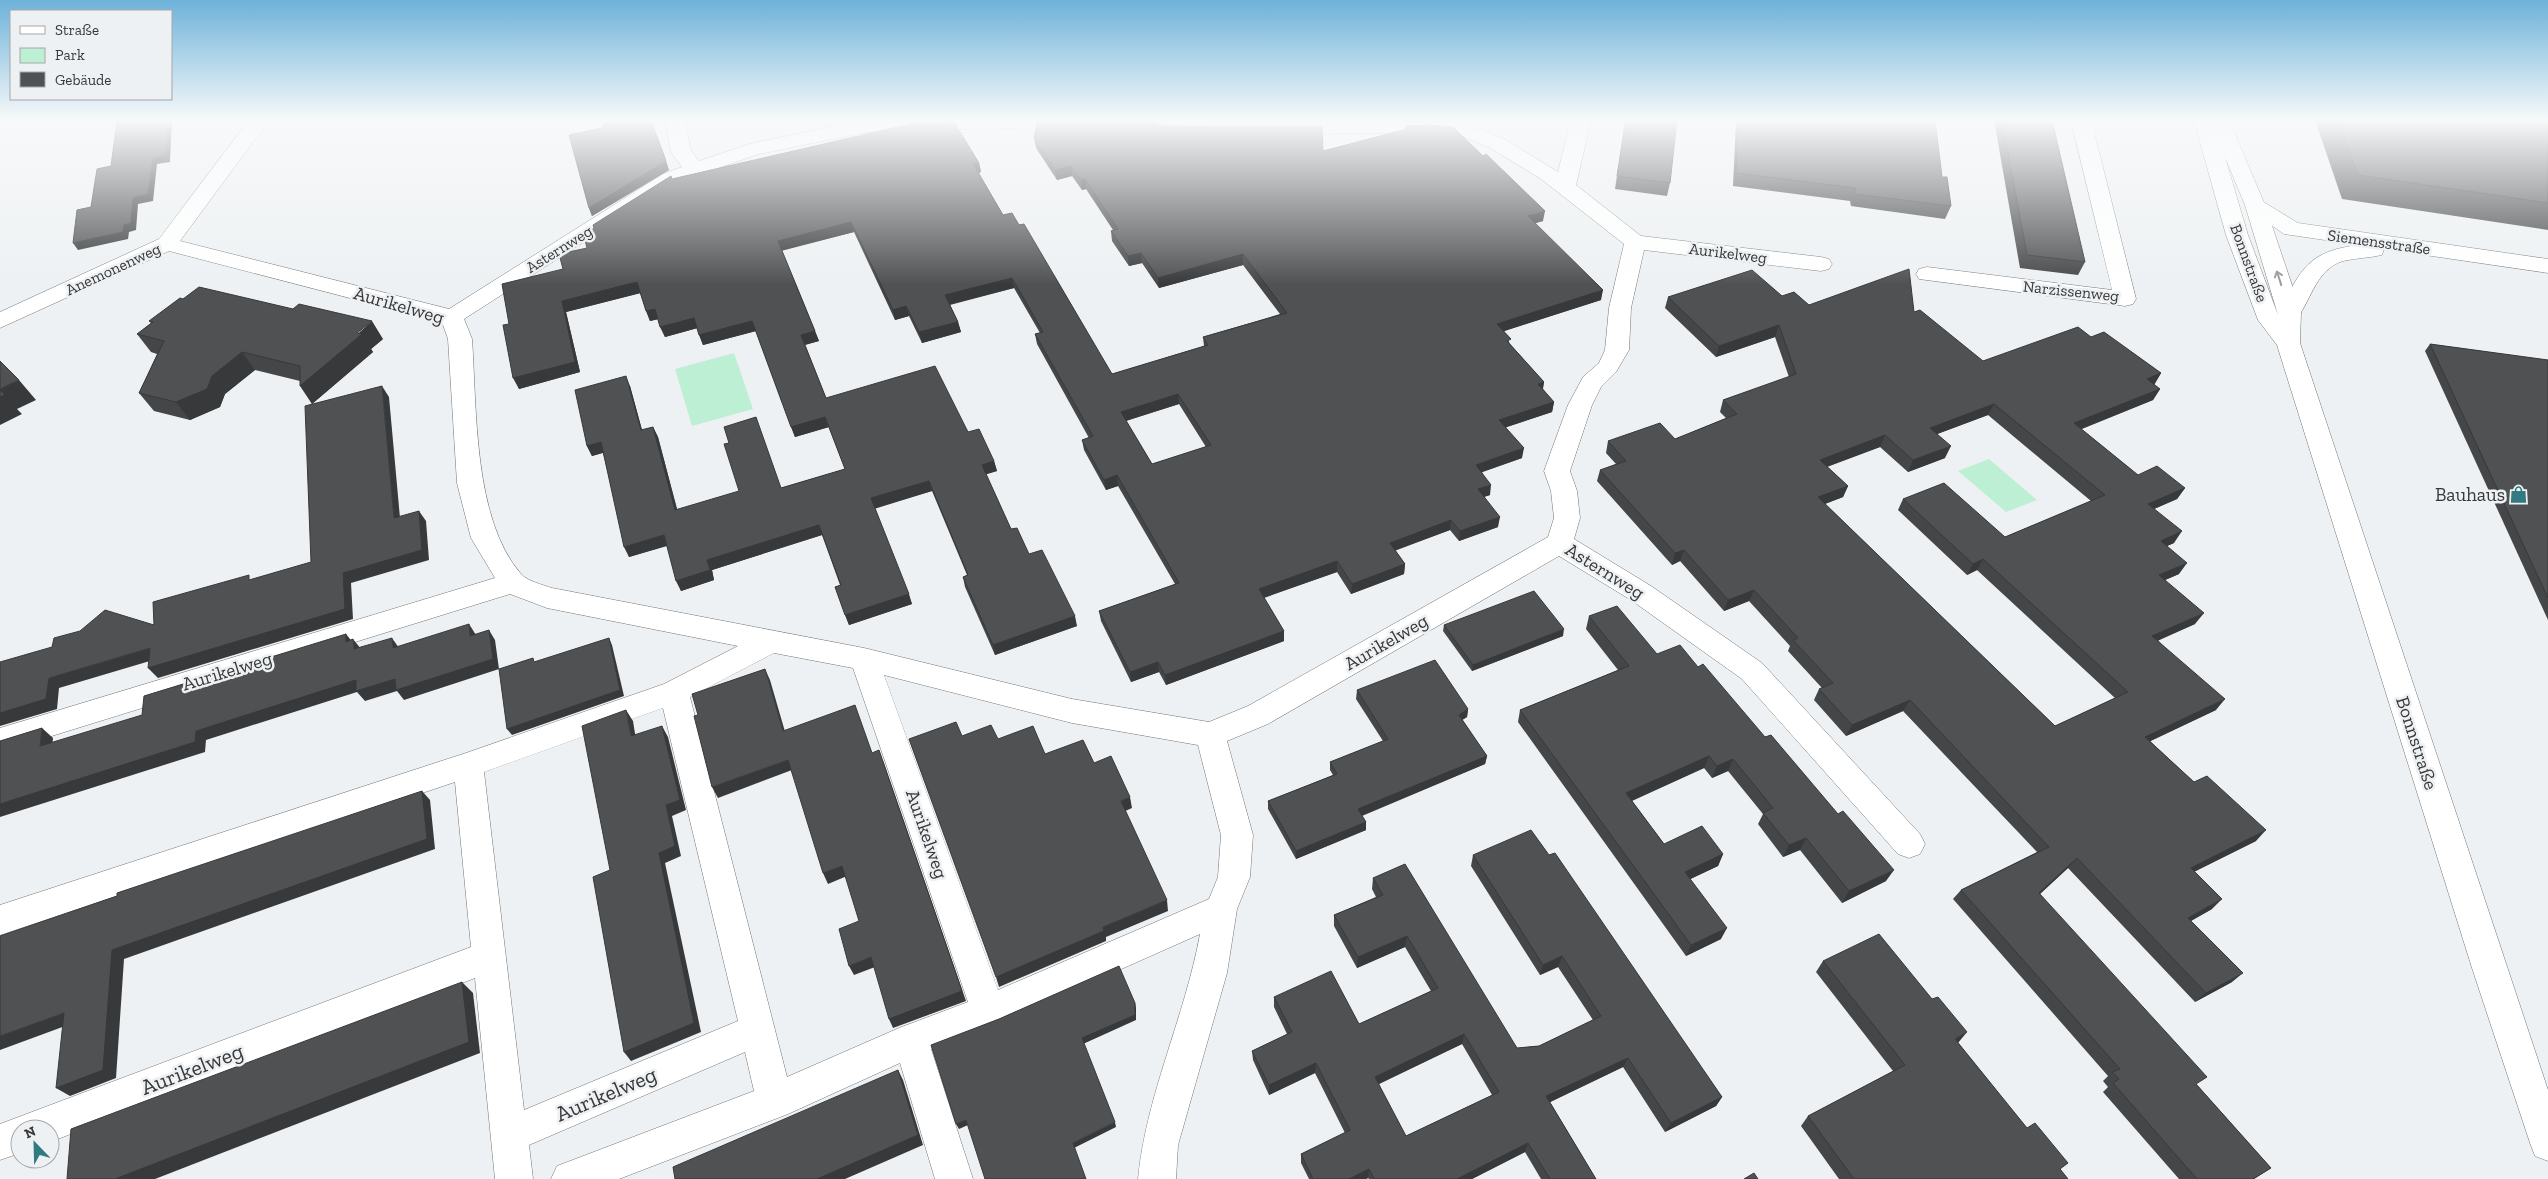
<svg xmlns="http://www.w3.org/2000/svg" width="2548" height="1179" font-family="'Zilla Slab',serif">
  <style>
    .green { fill: #bdefd4 }
    .lines { fill: none; stroke-linecap: round; stroke-linejoin: round }
    .minor-casing { stroke: #737677; stroke-width: 1 }
    .secondary-casing { stroke: #737677; stroke-width: 1 }
    .minor { fill: #fff; fill-rule: evenodd }
    .secondary { fill: #fff; fill-rule: evenodd }
    .wall { fill: #444647; fill-rule: evenodd }
    .shaded-wall { fill: #37393a }
    .building { fill: #4f5153; stroke: #37393a; fill-rule: evenodd }
    .oneway { stroke: #9b9c9c }
    .labels { text-anchor: middle; dominant-baseline: central; stroke-width: 5; stroke-linejoin: round; paint-order: stroke }
    .far-street-label { font-size: 16px; fill: #373839; stroke: #eef1f3 }
    .street-label { font-size: 19px; fill: #373839; stroke: #eef1f3 }
    .poi-label { font-size: 19px; fill: #373839; stroke: #eef1f3; text-anchor: end }
    .near-street-label { font-size: 22px; fill: #373839; stroke: #eef1f3 }
  </style>
  <rect width="100%" height="100%" fill="#eef1f3"/>
  <g class="green">
    <path d="M 734,353 L 753,409 L 692,426 L 675,369 Z"/>
    <path d="M 1989,459 L 2037,500 L 2006,512 L 1958,471 Z"/>
  </g>
  <g class="lines">
    <defs>
      <g id="minor">
        <path d="M 249,120 L 269,120 L 180,241 L 449,309 L 663,174 L 682,167 L 671,152 L 665,120 L 685,120 L 691,151 L 699,161 L 753,143 L 866,120 L 1098,120 L 1095,124 L 1088,126 L 867,132 L 759,154 L 677,182 L 464,319 L 472,339 C 477,409 473,519 521,574 C 527,581 543,585 552,588 L 864,648 L 1072,699 L 1209,722 L 1248,706 L 1548,537 L 1554,518 L 1551,491 L 1544,471 L 1568,405 L 1583,377 L 1599,363 L 1605,350 L 1609,308 L 1624,244 L 1541,179 L 1492,149 L 1468,138 L 1438,133 L 1285,134 L 1278,132 L 1275,128 L 1278,124 L 1285,122 L 1453,122 L 1482,130 L 1506,140 L 1558,172 L 1571,120 L 1591,120 L 1576,185 L 1641,236 L 1821,257 L 1829,259 L 1832,264 L 1829,269 L 1821,271 L 1644,250 L 1631,308 L 1629,350 L 1616,372 L 1601,387 L 1592,405 L 1570,471 L 1577,491 L 1580,518 L 1574,539 L 1651,586 L 1762,663 L 1920,834 L 1925,844 L 1920,854 L 1909,858 L 1898,854 L 1742,679 L 1631,600 L 1559,556 L 1268,724 L 1227,741 L 1253,835 L 1250,877 L 1237,909 L 1227,973 L 1178,1145 L 1176,1179 L 1138,1179 C 1146,1095 1185,1017 1200,934 L 1000,1023 L 931,1049 L 973,1179 L 935,1179 L 900,1063 L 788,1114 L 619,1179 L 551,1179 L 557,1166 L 754,1091 L 745,1052 L 529,1145 L 533,1179 L 495,1179 L 475,978 L 50,1142 L 50,1129 L 20,1129 L 20,1153 L 0,1160 L 0,1124 L 471,947 L 455,782 L 0,935 L 0,905 L 466,753 L 664,684 L 738,646 L 547,608 L 510,594 L 0,752 L 0,728 L 495,578 L 471,538 L 457,483 L 448,339 L 442,322 L 169,251 L 0,328 L 0,312 L 159,239 ZM 774,653 L 853,668 L 968,1002 L 899,1028 L 787,1077 L 690,697 ZM 884,675 L 1072,723 L 1198,745 L 1221,835 L 1218,877 L 1209,899 L 998,990 ZM 663,708 L 738,1021 L 524,1110 L 484,772 Z"/>
        <path d="M 2071,120 L 2091,120 L 2136,299 L 2133,304 L 2125,306 L 1919,279 L 1916,274 L 1919,269 L 1927,267 L 2112,290 Z"/>
        <path d="M 2255,199 L 2262,201 L 2298,223 L 2548,259 L 2548,273 L 2384,249 L 2382,255 C 2369,258 2356,258 2343,261 C 2317,269 2312,297 2298,317 L 2290,319 L 2282,317 L 2279,312 C 2301,269 2308,251 2359,245 L 2284,234 L 2248,209 L 2245,205 L 2248,201 Z"/>
      </g>
      <path id="secondary" d="M 2198,120 L 2229,120 L 2265,205 L 2301,312 L 2300,343 L 2548,1090 L 2548,1161 L 2535,1156 L 2530,1143 L 2472,968 L 2277,345 L 2258,320 L 2226,235 L 2195,124 ZM 2225,157 L 2245,205 L 2278,315 L 2248,235 Z"/>
    </defs>
    <use href="#minor" class="minor-casing"/>
    <use href="#secondary" class="secondary-casing"/>
    <use href="#minor" class="minor"/>
    <use href="#secondary" class="secondary"/>
  </g>
  <g class="wall">
    <path d="M 607,120 L 664,120 L 663,121 L 651,121 L 669,170 L 592,216 L 589,208 L 602,128 Z"/>
    <path d="M 702,120 L 720,120 L 719,121 Z"/>
    <path d="M 1625,120 L 1677,120 L 1670,183 L 1667,196 L 1615,189 Z"/>
    <path d="M 1736,120 L 1935,120 L 1942,177 L 1951,206 L 1945,219 L 1851,206 L 1850,201 L 1733,186 Z"/>
    <path d="M 1994,120 L 2052,120 L 2085,262 L 2078,275 L 2020,268 Z"/>
    <path d="M 2315,120 L 2548,120 L 2548,230 L 2342,199 Z"/>
    <path d="M 1163,126 L 1323,151 L 1405,129 L 1406,126 L 1543,221 L 1535,223 L 1601,300 L 1504,331 L 1510,344 L 1544,382 L 1543,389 L 1554,402 L 1552,412 L 1506,427 L 1522,458 L 1482,472 L 1490,495 L 1484,497 L 1498,527 L 1459,541 L 1450,530 L 1395,550 L 1405,564 L 1404,574 L 1351,594 L 1337,572 L 1264,598 L 1284,631 L 1284,641 L 1166,685 L 1159,672 L 1131,682 L 1101,621 L 1099,611 L 1175,584 L 1118,486 L 1106,490 L 1084,450 L 1082,440 L 1089,438 L 1037,344 L 1035,334 L 1040,333 L 1014,288 L 950,305 L 958,322 L 961,332 L 922,343 L 909,316 L 895,320 L 854,232 L 782,250 L 819,341 L 805,345 L 826,398 L 968,432 L 994,461 L 997,471 L 986,474 L 1011,529 L 1077,626 L 995,655 L 965,587 L 963,577 L 967,575 L 932,491 L 874,508 L 912,604 L 849,625 L 835,587 L 840,585 L 822,535 L 712,570 L 714,580 L 681,591 L 667,546 L 629,557 L 603,453 L 592,456 L 587,446 L 630,386 L 642,430 L 653,427 L 658,437 L 677,510 L 781,488 L 845,469 L 829,427 L 795,437 L 756,331 L 703,345 L 697,328 L 665,337 L 658,319 L 650,321 L 640,293 L 566,312 L 580,372 L 519,389 L 509,324 L 563,269 L 587,248 L 594,228 L 672,179 L 979,163 L 981,172 L 979,173 L 1003,215 L 1019,225 L 1112,374 L 1204,346 L 1203,337 L 1280,314 L 1243,265 L 1159,288 L 1142,263 L 1129,266 L 1112,241 L 1111,231 L 1113,230 L 1086,189 L 1082,190 L 1072,176 L 1057,180 L 1036,148 L 1034,138 ZM 1179,404 L 1206,447 L 1152,464 L 1126,421 Z"/>
    <path d="M 1782,296 L 1809,305 L 1914,312 L 1983,361 L 2091,337 L 2161,373 L 2154,385 L 2160,389 L 2153,400 L 2081,429 L 2138,475 L 2185,488 L 2177,499 L 2154,509 L 2174,543 L 2167,546 L 2179,574 L 2165,580 L 2195,624 L 2158,640 L 2216,710 L 2150,741 L 2256,841 L 2194,872 L 2212,909 L 2191,921 L 2232,982 L 2195,1002 L 2068,868 L 2040,894 L 2197,1085 L 2271,1168 L 2254,1179 L 2179,1179 L 2103,1092 L 2108,1087 L 2103,1081 L 2108,1076 L 1953,899 L 1961,890 L 2037,852 L 1903,711 L 1846,736 L 1814,700 L 1819,689 L 1822,688 L 1788,651 L 1790,646 L 1749,601 L 1724,611 L 1680,561 L 1672,565 L 1597,481 L 1600,470 L 1616,464 L 1606,453 L 1608,441 L 1675,439 L 1726,418 L 1720,412 L 1723,400 L 1789,377 L 1775,337 L 1716,357 L 1665,308 L 1668,297 ZM 1988,415 L 2091,501 L 2005,537 L 1903,499 L 1898,510 L 1967,575 L 1977,570 L 2115,698 L 2055,726 L 1825,504 L 1843,497 L 1848,486 L 1827,467 L 1880,447 L 1908,472 L 1945,458 L 1937,434 Z"/>
    <path d="M 149,321 L 383,339 L 371,349 L 373,352 L 312,404 L 300,381 L 255,370 L 225,394 L 220,407 L 190,420 L 154,411 L 139,393 L 157,354 L 151,352 L 137,334 L 151,323 Z"/>
    <path d="M 2430,344 L 2548,360 L 2548,620 L 2425,351 Z"/>
    <path d="M 1589,616 L 1657,654 L 1698,667 L 1886,881 L 1842,903 L 1800,850 L 1783,857 L 1758,824 L 1763,814 L 1728,771 L 1712,778 L 1704,768 L 1632,801 L 1664,844 L 1723,854 L 1718,866 L 1690,879 L 1721,939 L 1686,956 L 1518,722 L 1520,710 L 1618,670 L 1586,629 Z"/>
    <path d="M 1444,625 L 1563,636 L 1472,671 L 1443,631 Z"/>
    <path d="M 1357,690 L 1468,709 L 1467,717 L 1462,720 L 1487,756 L 1485,764 L 1362,816 L 1366,822 L 1366,830 L 1296,859 L 1268,809 L 1268,801 L 1333,775 L 1330,770 L 1330,762 L 1383,741 L 1356,699 Z"/>
    <path d="M 1473,855 L 1549,855 L 1722,1097 L 1716,1106 L 1665,1132 L 1623,1067 L 1550,1102 L 1596,1179 L 1541,1179 L 1525,1152 L 1472,1179 L 1369,1179 L 1368,1178 L 1366,1179 L 1309,1179 L 1301,1163 L 1301,1154 L 1345,1133 L 1315,1073 L 1269,1095 L 1253,1060 L 1252,1051 L 1287,1034 L 1274,1007 L 1274,997 L 1359,1024 L 1431,991 L 1405,947 L 1357,968 L 1334,926 L 1334,915 L 1376,897 L 1372,889 L 1373,878 L 1517,1048 L 1539,1046 L 1593,1020 L 1558,967 L 1540,975 L 1471,866 ZM 1462,1044 L 1492,1095 L 1406,1136 L 1378,1084 Z"/>
    <path d="M 1823,961 L 1958,1043 L 2068,1179 L 1839,1179 L 1801,1126 L 1808,1116 L 1893,1071 L 1816,972 Z"/>
  </g>
  <g class="shaded-wall">
    <path d="M 168,120 L 172,120 L 170,162 L 157,164 L 153,201 L 138,204 L 136,230 L 129,232 L 128,239 L 78,250 L 73,243 L 124,225 L 133,198 L 153,158 Z"/>
    <path d="M 666,161 L 669,170 L 592,216 L 589,208 Z"/>
    <path d="M 979,163 L 981,172 L 975,174 L 973,164 Z"/>
    <path d="M 1071,166 L 1072,176 L 1057,180 L 1055,170 Z"/>
    <path d="M 1085,179 L 1086,189 L 1082,190 L 1081,180 Z"/>
    <path d="M 1545,211 L 1543,221 L 1526,226 L 1528,216 Z"/>
    <path d="M 851,222 L 854,232 L 781,251 L 778,241 Z"/>
    <path d="M 1141,253 L 1142,263 L 1129,266 L 1128,256 Z"/>
    <path d="M 1243,254 L 1243,265 L 1159,288 L 1158,278 Z"/>
    <path d="M 1012,278 L 1014,288 L 947,305 L 945,295 Z"/>
    <path d="M 637,282 L 641,293 L 566,312 L 580,372 L 519,389 L 513,378 L 562,301 Z"/>
    <path d="M 1603,290 L 1601,300 L 1495,334 L 1497,324 Z"/>
    <path d="M 906,306 L 909,316 L 895,320 L 893,310 Z"/>
    <path d="M 655,309 L 659,319 L 650,321 L 646,311 Z"/>
    <path d="M 694,318 L 698,328 L 665,337 L 660,327 Z"/>
    <path d="M 372,321 L 383,339 L 371,349 L 373,352 L 312,404 L 300,386 Z"/>
    <path d="M 752,321 L 756,331 L 703,345 L 699,335 Z"/>
    <path d="M 958,322 L 961,332 L 922,343 L 919,332 Z"/>
    <path d="M 1779,325 L 1775,337 L 1716,357 L 1719,346 Z"/>
    <path d="M 815,331 L 819,341 L 804,345 L 801,335 Z"/>
    <path d="M 242,352 L 255,370 L 225,394 L 220,407 L 190,420 L 176,402 L 212,376 Z"/>
    <path d="M 2161,373 L 2154,385 L 2147,379 Z"/>
    <path d="M 626,376 L 630,386 L 645,441 L 641,430 Z"/>
    <path d="M 19,380 L 36,400 L 17,409 L 22,414 L 0,425 L 0,389 Z"/>
    <path d="M 1544,382 L 1542,392 L 1538,384 Z"/>
    <path d="M 382,386 L 389,397 L 401,529 L 394,518 Z"/>
    <path d="M 2160,389 L 2153,400 L 2067,435 L 2074,423 Z"/>
    <path d="M 1178,394 L 1179,404 L 1122,422 L 1121,412 Z"/>
    <path d="M 1554,402 L 1552,412 L 1498,430 L 1499,420 Z"/>
    <path d="M 1994,404 L 1988,415 L 1924,439 L 1930,428 Z"/>
    <path d="M 825,417 L 829,427 L 795,437 L 791,427 Z"/>
    <path d="M 653,427 L 658,437 L 680,520 L 675,510 Z"/>
    <path d="M 1885,435 L 1880,447 L 1815,471 L 1820,460 Z"/>
    <path d="M 601,442 L 605,452 L 592,456 L 587,446 Z"/>
    <path d="M 1951,446 L 1945,458 L 1908,472 L 1913,460 Z"/>
    <path d="M 1524,448 L 1522,458 L 1474,475 L 1476,465 Z"/>
    <path d="M 994,461 L 997,471 L 984,475 L 982,465 Z"/>
    <path d="M 1117,475 L 1118,486 L 1106,490 L 1104,480 Z"/>
    <path d="M 929,481 L 932,491 L 874,509 L 871,498 Z"/>
    <path d="M 1491,485 L 1490,495 L 1477,499 L 1478,489 Z"/>
    <path d="M 1848,486 L 1843,497 L 1814,508 L 1818,497 Z"/>
    <path d="M 2185,488 L 2177,499 L 2140,515 L 2148,504 Z"/>
    <path d="M 419,511 L 426,521 L 429,560 L 351,583 L 353,619 L 158,678 L 148,668 L 343,573 Z"/>
    <path d="M 1500,517 L 1498,527 L 1459,541 L 1460,531 Z"/>
    <path d="M 1451,520 L 1450,530 L 1389,553 L 1390,543 Z"/>
    <path d="M 819,525 L 822,535 L 712,570 L 714,580 L 681,591 L 676,581 L 707,560 Z"/>
    <path d="M 2182,531 L 2174,543 L 2153,552 L 2161,541 Z"/>
    <path d="M 664,535 L 669,545 L 629,557 L 624,547 Z"/>
    <path d="M 1684,550 L 1680,561 L 1672,565 L 1675,553 Z"/>
    <path d="M 1983,559 L 1977,570 L 1967,575 L 1973,564 Z"/>
    <path d="M 1337,561 L 1337,572 L 1259,599 L 1259,589 Z"/>
    <path d="M 2187,563 L 2179,574 L 2151,586 L 2159,575 Z"/>
    <path d="M 1405,564 L 1404,574 L 1351,594 L 1352,584 Z"/>
    <path d="M 1754,590 L 1749,601 L 1724,611 L 1728,600 Z"/>
    <path d="M 909,594 L 912,604 L 849,625 L 845,615 Z"/>
    <path d="M 2204,613 L 2195,624 L 2144,647 L 2152,636 Z"/>
    <path d="M 1075,616 L 1077,626 L 995,655 L 993,645 Z"/>
    <path d="M 469,624 L 476,635 L 470,636 Z"/>
    <path d="M 1564,629 L 1563,636 L 1472,671 L 1473,665 Z"/>
    <path d="M 489,630 L 495,640 L 499,669 L 404,700 L 397,691 L 365,701 L 357,692 L 206,740 L 205,752 L 0,817 L 0,804 L 196,731 Z"/>
    <path d="M 1284,631 L 1284,641 L 1166,685 L 1165,675 Z"/>
    <path d="M 346,634 L 354,644 L 346,642 Z"/>
    <path d="M 392,638 L 399,648 L 393,648 Z"/>
    <path d="M 609,638 L 612,645 L 624,696 L 512,735 L 507,729 Z"/>
    <path d="M 353,639 L 361,649 L 354,649 Z"/>
    <path d="M 150,648 L 160,658 L 59,688 L 57,709 L 0,726 L 0,713 L 49,678 Z"/>
    <path d="M 1158,662 L 1159,672 L 1131,682 L 1130,672 Z"/>
    <path d="M 765,669 L 770,680 L 788,742 L 783,731 Z"/>
    <path d="M 2225,699 L 2216,710 L 2136,748 L 2145,737 Z"/>
    <path d="M 1910,700 L 1903,711 L 1846,736 L 1852,725 Z"/>
    <path d="M 1468,709 L 1467,717 L 1457,723 L 1459,715 Z"/>
    <path d="M 626,710 L 633,721 L 637,746 L 631,736 Z"/>
    <path d="M 662,726 L 668,737 L 686,810 L 672,816 L 681,856 L 665,863 L 701,1032 L 631,1061 L 624,1052 L 659,853 L 666,805 Z"/>
    <path d="M 42,728 L 53,738 L 51,756 L 40,746 Z"/>
    <path d="M 1487,756 L 1485,764 L 1358,817 L 1358,809 Z"/>
    <path d="M 1709,756 L 1704,768 L 1622,805 L 1626,793 Z"/>
    <path d="M 1733,759 L 1728,771 L 1712,778 L 1717,766 Z"/>
    <path d="M 788,760 L 792,770 L 718,798 L 712,787 Z"/>
    <path d="M 883,761 L 966,1001 L 893,1028 L 889,1019 Z"/>
    <path d="M 422,791 L 430,800 L 435,849 L 124,959 L 116,1078 L 70,1096 L 56,1088 L 112,950 Z"/>
    <path d="M 1130,797 L 1132,808 L 1123,812 L 1121,801 Z"/>
    <path d="M 1366,822 L 1366,830 L 1296,859 L 1296,851 Z"/>
    <path d="M 2266,830 L 2256,841 L 2181,878 L 2191,868 Z"/>
    <path d="M 1806,838 L 1800,850 L 1783,857 L 1789,845 Z"/>
    <path d="M 1723,854 L 1718,866 L 1680,884 L 1685,872 Z"/>
    <path d="M 2077,858 L 2068,868 L 2030,903 L 2039,893 Z"/>
    <path d="M 842,866 L 847,876 L 828,884 L 823,873 Z"/>
    <path d="M 1894,870 L 1886,881 L 1842,903 L 1849,891 Z"/>
    <path d="M 2222,899 L 2212,909 L 2178,928 L 2188,918 Z"/>
    <path d="M 1167,900 L 1168,911 L 1106,937 L 1106,941 L 999,987 L 996,977 L 1103,927 Z"/>
    <path d="M 1727,928 L 1721,939 L 1686,956 L 1691,945 Z"/>
    <path d="M 1407,936 L 1405,947 L 1357,968 L 1358,957 Z"/>
    <path d="M 1562,956 L 1558,967 L 1540,975 L 1543,965 Z"/>
    <path d="M 871,957 L 875,967 L 854,975 L 849,966 Z"/>
    <path d="M 2243,973 L 2232,982 L 2195,1002 L 2206,993 Z"/>
    <path d="M 462,982 L 473,993 L 480,1053 L 155,1179 L 115,1179 Z"/>
    <path d="M 1135,1003 L 1136,1008 L 1136,1020 L 1083,1044 L 1082,1038 Z"/>
    <path d="M 64,1013 L 76,1022 L 0,1050 L 0,1036 Z"/>
    <path d="M 1967,1032 L 1958,1043 L 1955,1039 Z"/>
    <path d="M 1464,1034 L 1462,1044 L 1373,1087 L 1375,1077 Z"/>
    <path d="M 1628,1058 L 1623,1067 L 1542,1106 L 1546,1096 Z"/>
    <path d="M 1316,1063 L 1315,1073 L 1269,1095 L 1269,1085 Z"/>
    <path d="M 898,1070 L 903,1080 L 923,1145 L 845,1179 L 817,1179 Z"/>
    <path d="M 1722,1097 L 1716,1106 L 1665,1132 L 1671,1123 Z"/>
    <path d="M 966,1120 L 968,1125 L 959,1129 L 956,1124 Z"/>
    <path d="M 1115,1122 L 1116,1127 L 1074,1148 L 1073,1143 Z"/>
    <path d="M 1528,1143 L 1525,1152 L 1472,1179 L 1457,1179 Z"/>
    <path d="M 1369,1169 L 1368,1178 L 1366,1179 L 1349,1179 Z"/>
  </g>
  <g class="building">
    <path d="M 117,120 L 168,120 L 166,155 L 153,158 L 148,194 L 133,198 L 131,223 L 124,225 L 123,232 L 73,243 L 77,210 L 91,207 L 97,169 L 111,166 Z"/>
    <path d="M 607,120 L 651,120 L 666,161 L 589,208 L 569,135 L 602,128 Z"/>
    <path d="M 1038,120 L 1145,120 L 1163,126 L 1322,127 L 1323,151 L 1408,129 L 1406,126 L 1431,125 L 1453,127 L 1483,156 L 1486,154 L 1545,211 L 1528,216 L 1603,290 L 1497,324 L 1511,339 L 1507,341 L 1544,382 L 1538,384 L 1554,402 L 1499,420 L 1524,448 L 1476,465 L 1491,485 L 1478,489 L 1500,517 L 1460,531 L 1451,520 L 1390,543 L 1405,564 L 1352,584 L 1337,561 L 1259,589 L 1284,631 L 1165,675 L 1158,662 L 1130,672 L 1099,611 L 1179,583 L 1117,475 L 1104,480 L 1082,440 L 1093,436 L 1035,334 L 1043,332 L 1012,278 L 945,295 L 958,322 L 919,332 L 906,306 L 893,310 L 851,222 L 778,241 L 815,331 L 801,335 L 826,398 L 935,366 L 968,432 L 979,429 L 994,461 L 982,465 L 1011,529 L 1017,528 L 1029,554 L 1042,550 L 1075,616 L 993,645 L 963,577 L 968,575 L 929,481 L 871,498 L 909,594 L 845,615 L 835,587 L 841,585 L 819,525 L 707,560 L 710,570 L 676,581 L 664,535 L 624,547 L 601,442 L 587,446 L 575,390 L 626,376 L 641,430 L 653,427 L 675,510 L 739,491 L 724,444 L 729,443 L 724,427 L 756,417 L 781,488 L 845,469 L 825,417 L 791,427 L 752,321 L 699,335 L 694,318 L 660,327 L 655,309 L 646,311 L 637,282 L 562,301 L 575,362 L 513,378 L 503,325 L 509,324 L 502,284 L 563,269 L 559,254 L 587,248 L 583,232 L 594,228 L 593,225 L 671,176 L 672,179 L 915,123 L 954,122 L 979,163 L 973,164 L 1003,215 L 1012,213 L 1019,225 L 1024,224 L 1112,374 L 1208,345 L 1203,337 L 1287,313 L 1243,254 L 1158,278 L 1141,253 L 1128,256 L 1111,231 L 1118,229 L 1085,179 L 1081,180 L 1071,166 L 1055,170 L 1034,138 ZM 1178,394 L 1211,445 L 1152,464 L 1121,412 Z"/>
    <path d="M 1626,120 L 1677,120 L 1670,183 L 1617,176 Z"/>
    <path d="M 1738,120 L 1935,120 L 1942,177 L 1947,177 L 1951,206 L 1855,194 L 1855,188 L 1736,173 Z"/>
    <path d="M 2002,120 L 2052,120 L 2085,262 L 2027,255 Z"/>
    <path d="M 2338,120 L 2548,120 L 2548,203 L 2358,175 Z"/>
    <path d="M 1909,269 L 1914,312 L 1920,310 L 1983,361 L 2078,327 L 2091,337 L 2104,332 L 2161,373 L 2147,379 L 2160,389 L 2074,423 L 2138,475 L 2157,466 L 2185,488 L 2148,504 L 2182,531 L 2161,541 L 2187,563 L 2159,575 L 2204,613 L 2152,636 L 2225,699 L 2145,737 L 2194,782 L 2207,776 L 2266,830 L 2191,868 L 2222,899 L 2188,918 L 2243,973 L 2206,993 L 2077,858 L 2039,893 L 2207,1077 L 2196,1084 L 2271,1168 L 2253,1179 L 2197,1179 L 2113,1083 L 2119,1079 L 2112,1072 L 2120,1069 L 1961,890 L 2049,847 L 1910,700 L 1852,725 L 1819,689 L 1833,683 L 1793,640 L 1798,638 L 1754,590 L 1728,600 L 1684,550 L 1675,553 L 1600,470 L 1626,461 L 1608,441 L 1660,423 L 1675,439 L 1737,414 L 1723,400 L 1796,374 L 1779,325 L 1719,346 L 1668,297 L 1752,270 L 1782,296 L 1794,292 L 1809,305 ZM 1994,404 L 2105,495 L 2005,537 L 1944,483 L 1903,499 L 1973,564 L 1983,559 L 2128,692 L 2055,726 L 1818,497 L 1848,486 L 1820,460 L 1885,435 L 1913,460 L 1951,446 L 1930,428 Z"/>
    <path d="M 199,287 L 293,309 L 299,304 L 372,321 L 357,333 L 362,334 L 300,386 L 300,366 L 242,352 L 212,376 L 207,389 L 176,402 L 139,393 L 164,341 L 137,334 L 153,322 L 149,321 L 180,298 L 183,299 Z"/>
    <path d="M 2430,344 L 2548,360 L 2548,598 Z"/>
    <path d="M 0,361 L 19,380 L 0,389 Z"/>
    <path d="M 382,386 L 394,518 L 419,511 L 422,550 L 343,573 L 345,609 L 148,668 L 150,648 L 49,678 L 46,699 L 0,713 L 0,662 L 52,647 L 54,638 L 80,631 L 105,610 L 154,625 L 153,602 L 249,575 L 249,580 L 311,562 L 305,406 Z"/>
    <path d="M 0,390 L 5,395 L 0,397 Z"/>
    <path d="M 1534,591 L 1564,629 L 1473,665 L 1444,625 Z"/>
    <path d="M 1617,606 L 1657,654 L 1680,645 L 1698,667 L 1703,664 L 1765,737 L 1771,735 L 1838,814 L 1843,811 L 1894,870 L 1849,891 L 1806,838 L 1789,845 L 1763,813 L 1773,808 L 1733,759 L 1717,766 L 1709,756 L 1626,793 L 1664,844 L 1702,826 L 1723,854 L 1685,872 L 1727,928 L 1691,945 L 1520,710 L 1629,666 L 1589,616 Z"/>
    <path d="M 469,624 L 470,636 L 489,630 L 493,659 L 396,690 L 395,679 L 356,691 L 356,680 L 196,731 L 195,742 L 0,804 L 0,741 L 42,728 L 40,746 L 142,715 L 144,696 L 346,634 L 346,642 L 353,639 L 354,649 L 392,638 L 393,648 Z"/>
    <path d="M 609,638 L 620,690 L 507,729 L 499,669 L 533,658 L 534,662 Z"/>
    <path d="M 1435,660 L 1468,709 L 1459,715 L 1487,756 L 1358,809 L 1366,822 L 1296,851 L 1268,801 L 1337,774 L 1330,762 L 1388,739 L 1357,690 Z"/>
    <path d="M 765,669 L 783,731 L 855,705 L 872,753 L 879,750 L 962,991 L 889,1019 L 871,957 L 849,966 L 839,929 L 859,921 L 842,866 L 823,873 L 788,760 L 712,787 L 694,716 L 698,715 L 692,694 Z"/>
    <path d="M 626,710 L 631,736 L 662,726 L 680,800 L 666,805 L 675,846 L 659,853 L 694,1023 L 624,1052 L 593,877 L 610,870 L 582,726 Z"/>
    <path d="M 956,722 L 962,736 L 991,725 L 998,739 L 1033,726 L 1045,754 L 1083,740 L 1094,763 L 1111,756 L 1130,797 L 1121,801 L 1167,900 L 1103,927 L 1104,931 L 996,977 L 909,739 Z"/>
    <path d="M 422,791 L 427,839 L 112,950 L 103,1070 L 56,1088 L 64,1013 L 0,1036 L 0,936 L 117,896 L 117,893 Z"/>
    <path d="M 1531,830 L 1549,855 L 1555,853 L 1722,1097 L 1671,1123 L 1628,1058 L 1546,1096 L 1596,1179 L 1550,1179 L 1528,1143 L 1457,1179 L 1374,1179 L 1369,1169 L 1349,1179 L 1313,1179 L 1301,1154 L 1350,1130 L 1316,1063 L 1269,1085 L 1252,1051 L 1292,1032 L 1274,997 L 1331,971 L 1359,1024 L 1438,988 L 1407,936 L 1358,957 L 1334,915 L 1383,895 L 1373,878 L 1405,864 L 1517,1048 L 1539,1046 L 1601,1016 L 1562,956 L 1543,965 L 1473,855 ZM 1464,1034 L 1499,1092 L 1406,1136 L 1375,1077 Z"/>
    <path d="M 1879,934 L 1932,999 L 1938,997 L 1967,1032 L 1955,1039 L 2027,1128 L 2035,1123 L 2068,1163 L 2060,1169 L 2068,1179 L 1854,1179 L 1808,1116 L 1905,1065 L 1823,961 Z"/>
    <path d="M 1119,966 L 1135,1003 L 1135,1015 L 1082,1038 L 1115,1122 L 1073,1143 L 1086,1179 L 985,1179 L 966,1120 L 956,1124 L 931,1045 L 999,1019 Z"/>
    <path d="M 462,982 L 469,1042 L 115,1179 L 67,1179 L 71,1129 Z"/>
    <path d="M 898,1070 L 918,1135 L 817,1179 L 675,1179 L 673,1167 Z"/>
    <path d="M 1754,1173 L 1758,1179 L 1744,1179 Z"/>
  </g>
  <defs><path id="oneway-shaft" d="M-6 0H5M1.5-3L5.5 0L1.5 3" fill="none" stroke-width="1.6" stroke-linecap="round" stroke-linejoin="round" transform="scale(1.25)"/></defs>
  <use class="oneway" href="#oneway-shaft" transform="translate(2279 278) rotate(-108)"/>
  <linearGradient id="sky" x2="0" y2="1"><stop stop-color="#6db2d9"/><stop offset="0.42" stop-color="#f7f9fa"/><stop offset="1" stop-color="#f7f9fa" stop-opacity="0"/></linearGradient>
  <rect width="2548" height="285" fill="url(#sky)"/>
  <defs>
    <symbol id="shop-bare" viewBox="-9 -9 18 18"><path d="M-5-2.5h2.3a2.7 3.5 0 0 1 5.4 0H5L5.5 6h-11ZM-1.5-2.5h3a1.5 2.3 0 0 0-3 0Z" fill="#327a81" stroke="#eef1f3" stroke-width="2.5" paint-order="stroke"/></symbol>
  </defs>
  <g fill-rule="evenodd">
    <use href="#shop-bare" x="2506" y="482" width="25" height="25"/>
  </g>
  <g class="labels">
    <g class="far-street-label">
      <text transform="translate(2379 242) rotate(8)">Siemensstraße</text>
      <text transform="translate(559 249) rotate(-32)">Asternweg</text>
      <text transform="translate(1728 253) rotate(7)">Aurikelweg</text>
      <text transform="translate(2249 263) rotate(70)">Bonnstraße</text>
      <text transform="translate(113 269) rotate(-25)">Anemonenweg</text>
      <text transform="translate(2071 291) rotate(6)">Narzissenweg</text>
    </g>
    <g class="street-label">
      <text transform="translate(399 305) rotate(16)">Aurikelweg</text>
      <text transform="translate(1605 571) rotate(32)">Asternweg</text>
      <text transform="translate(1386 642) rotate(-30)">Aurikelweg</text>
      <text transform="translate(227 671) rotate(-17)">Aurikelweg</text>
      <text transform="translate(2417 743) rotate(72)">Bonnstraße</text>
      <text transform="translate(927 834) rotate(71)">Aurikelweg</text>
    </g>
    <g class="poi-label">
      <text x="2505" y="494">Bauhaus</text>
    </g>
    <g class="near-street-label">
      <text transform="translate(192 1069) rotate(-21)">Aurikelweg</text>
      <text transform="translate(606 1094) rotate(-23)">Aurikelweg</text>
    </g>
  </g>
  <rect x="10" y="10" width="162" height="90" fill="#eef1f3" stroke="#a5a7a9"/>
  <rect x="20" y="26" width="25" height="8" fill="#ffffff" stroke="#a5a7a9"/>
  <text x="55" y="35" font-size="15" fill="#373839">Straße</text>
  <rect x="20" y="48" width="25" height="15" fill="#bdefd4" stroke="#a5a7a9"/>
  <text x="55" y="60" font-size="15" fill="#373839">Park</text>
  <rect x="20" y="72" width="25" height="15" fill="#4f5153" stroke="#a5a7a9"/>
  <text x="55" y="85" font-size="15" fill="#373839">Gebäude</text>
  <g transform="translate(35 1144) rotate(337)"><circle r="24" fill="#eef1f3" stroke="#a5a7a9"/>
  <path d="M0-4L9 19L0 12L-9 19Z" fill="#327a81"/>
  <text y="-8" font-size="14" font-weight="bold" text-anchor="middle" fill="#373839">N</text>
  </g>
</svg>
